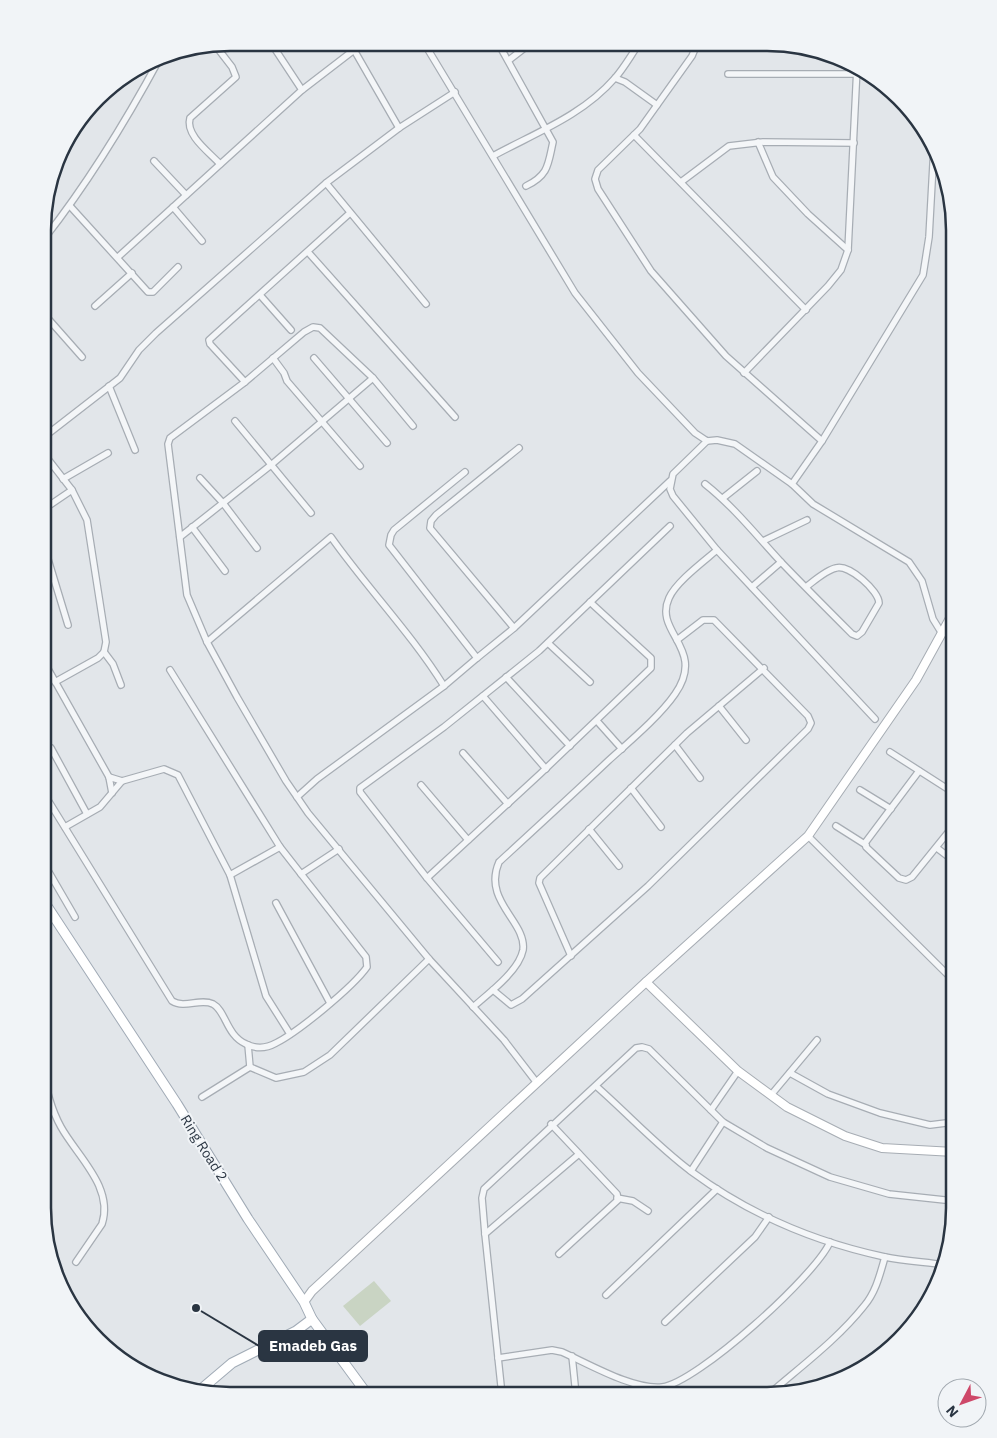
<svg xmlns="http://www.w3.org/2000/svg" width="997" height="1438" font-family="'IBM Plex Sans',sans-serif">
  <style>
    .park { fill: #c9d4c3 }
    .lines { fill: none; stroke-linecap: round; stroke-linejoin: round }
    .street-casing { stroke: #a7adb4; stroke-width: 8 }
    .secondary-casing { stroke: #a7adb4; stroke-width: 10 }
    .primary-casing { stroke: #a1abb6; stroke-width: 11 }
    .street { stroke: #f4f6f8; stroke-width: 5.5 }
    .secondary { stroke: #fff; stroke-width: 8 }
    .primary { stroke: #fff; stroke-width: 9 }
    .labels { text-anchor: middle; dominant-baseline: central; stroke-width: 4; stroke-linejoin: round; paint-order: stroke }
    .street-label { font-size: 14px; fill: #2a3542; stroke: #f1f4f7 }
    .rim { fill: none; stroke: #2a3542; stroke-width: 2.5 }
    .leader { fill: none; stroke: #2a3542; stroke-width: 2 }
    .callout-dot { fill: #2a3542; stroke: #f1f4f7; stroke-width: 2 }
    .callout { fill: #2a3542; stroke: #2a3542; stroke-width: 2 }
    .callout-label { font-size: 15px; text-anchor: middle; font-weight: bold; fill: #fff }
  </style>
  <rect width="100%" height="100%" fill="#e2e6ea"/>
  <path class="park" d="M 374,1281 L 391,1301 L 360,1326 L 343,1306 Z"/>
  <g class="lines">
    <defs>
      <g id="street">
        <path d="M 271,43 L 302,90"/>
        <path d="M 350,43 L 399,128"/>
        <path d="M 424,43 L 575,293 L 638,373 L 695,433 L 707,441 L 717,440 L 735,444 L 792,484 L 813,504 L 909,562 L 922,581 L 933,619 L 941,632"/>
        <path d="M 498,43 L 553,142 C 548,164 549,175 526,186"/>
        <path d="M 697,44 L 692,56 L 640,129 L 598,170 L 595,179 L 598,189 L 651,271 L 726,356 L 822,441"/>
        <path d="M 215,45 L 232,67 L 236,77 L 190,118 C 185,135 209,152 220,164"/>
        <path d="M 509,60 L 531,43"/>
        <path d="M 728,74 L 856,74"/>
        <path d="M 615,78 L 625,82 L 657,105"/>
        <path d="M 634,135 L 806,310"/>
        <path d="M 758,142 L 773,177 L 808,214 L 848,250"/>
        <path d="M 493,156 C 535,133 582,116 615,78 C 624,68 631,55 639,44"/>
        <path d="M 154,161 L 186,195"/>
        <path d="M 681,182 L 729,146 L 763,142 L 854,143"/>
        <path d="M 326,183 L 426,304"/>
        <path d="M 70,206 L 148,292 L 153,292 L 178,267"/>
        <path d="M 173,207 L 202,241"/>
        <path d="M 44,239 C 88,183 126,121 160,58"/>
        <path d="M 308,252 L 455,417"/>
        <path d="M 118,257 L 302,90 L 354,50"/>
        <path d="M 260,295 L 291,330"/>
        <path d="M 95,306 L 132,273"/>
        <path d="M 44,314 L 82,357"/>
        <path d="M 273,358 L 284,373 L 287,381 L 360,466"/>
        <path d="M 314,358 L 387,443"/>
        <path d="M 744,373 L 828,286 L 841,270 L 848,250 L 857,67"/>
        <path d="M 245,382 L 210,344 L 209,340 L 350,213"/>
        <path d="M 109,386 L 135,450"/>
        <path d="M 235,421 L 311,513"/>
        <path d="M 413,426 L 373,378 L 320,328 L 313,327 L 304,332 L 245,382 L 170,438 L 168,444 L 187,595 L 207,642 L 237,697 L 286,781 L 308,813 L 429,959 L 504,1040 L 537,1083"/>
        <path d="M 44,437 L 120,378 L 139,350 L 156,333 L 326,183 L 399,128 L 455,92"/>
        <path d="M 707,441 L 673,474 L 670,489 L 673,496 L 717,550 L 875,719"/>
        <path d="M 44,454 L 72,490 L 87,520 L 106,642 L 104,652 L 98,658 L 55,682"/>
        <path d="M 465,472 L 394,530 L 391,535 L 389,545 L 477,658"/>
        <path d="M 200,478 L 223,503 L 257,548"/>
        <path d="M 63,479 L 108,453"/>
        <path d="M 705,484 C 734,507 756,535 781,562 C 804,586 828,610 852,634 L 857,636 L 862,632 L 879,603 C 879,591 849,564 836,568 C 826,570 814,581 806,587"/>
        <path d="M 792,484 L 822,441 L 923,275 L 929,237 L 934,146"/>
        <path d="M 723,498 L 757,471"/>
        <path d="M 44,509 L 72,490"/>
        <path d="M 192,527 L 225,571"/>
        <path d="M 180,537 L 271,465 L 373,378"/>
        <path d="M 763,541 L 807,520"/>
        <path d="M 44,546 L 68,625"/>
        <path d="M 752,587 L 781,562"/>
        <path d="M 514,628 L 430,528 L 431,521 L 436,515 L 519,448"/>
        <path d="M 207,642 L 331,537 C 367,588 411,633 444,686"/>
        <path d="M 548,643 L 590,682"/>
        <path d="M 104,652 L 113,664 L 121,685"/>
        <path d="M 43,660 L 109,777 L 112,793"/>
        <path d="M 506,677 L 570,746"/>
        <path d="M 483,696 L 546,769"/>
        <path d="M 719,706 L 746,740"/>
        <path d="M 597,721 L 622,749"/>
        <path d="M 675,745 L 700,778"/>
        <path d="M 51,748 L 87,814"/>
        <path d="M 890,752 L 954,793"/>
        <path d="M 463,753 L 508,804"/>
        <path d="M 919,771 L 865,843 L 866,847 L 899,878 L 906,880 L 912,877 L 954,825"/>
        <path d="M 109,777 L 122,781 L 164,769 L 178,775 L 230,875 L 266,996 L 290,1034"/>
        <path d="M 421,785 L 468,840"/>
        <path d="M 631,788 L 661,827"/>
        <path d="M 860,790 L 891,809"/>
        <path d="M 43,792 L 172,1001 C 185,1009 200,998 213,1004 C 226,1011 226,1035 246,1044 C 256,1049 267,1048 276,1043 C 298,1032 353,987 367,967 L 366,957 L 280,847 L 170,670"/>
        <path d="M 297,797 L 317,779 L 444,686 L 477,658 L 514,628 L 670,481"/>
        <path d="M 836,826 L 866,845"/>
        <path d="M 65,827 L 100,807 L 122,781"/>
        <path d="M 589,829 L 619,866"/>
        <path d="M 808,836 L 954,981"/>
        <path d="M 937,848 L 954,861"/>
        <path d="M 43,862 L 75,917"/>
        <path d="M 301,874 L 339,849"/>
        <path d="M 230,875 L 280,847"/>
        <path d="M 427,878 L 540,774 L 651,668 L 651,658 L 590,602"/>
        <path d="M 276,903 L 330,1003"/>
        <path d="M 954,933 L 949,925 L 954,915"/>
        <path d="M 571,956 L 539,883 L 540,878 L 687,733 L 764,668"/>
        <path d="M 498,962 L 427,878 L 360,792 L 360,788 L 444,727 L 539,651 L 670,526"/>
        <path d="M 493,990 L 511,1005 L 522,999 L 648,886 L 808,729 L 811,723 L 808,716 L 714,620 L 703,620 L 677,640"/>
        <path d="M 473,1007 C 488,994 519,971 523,950 C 527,922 482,901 499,862 C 536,828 572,795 608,761 C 629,742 660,716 675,694 C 707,648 653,633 669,598 C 676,582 703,562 717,550"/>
        <path d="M 248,1045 L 250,1067"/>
        <path d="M 43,1071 C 47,1091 51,1109 61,1127 C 77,1156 114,1187 102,1224 L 76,1262"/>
        <path d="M 790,1073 L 828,1094 L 880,1113 L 930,1125 L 954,1122"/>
        <path d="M 596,1086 C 628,1114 658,1147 692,1172 C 749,1214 815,1242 885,1257 C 905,1261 925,1262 945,1265"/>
        <path d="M 771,1095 L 817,1040"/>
        <path d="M 202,1097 L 250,1067 L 276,1078 L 304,1072 L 330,1055 L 429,959"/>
        <path d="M 711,1110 L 738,1071"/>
        <path d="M 551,1124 L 617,1194 L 618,1200 L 559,1254"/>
        <path d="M 691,1171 L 723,1122"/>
        <path d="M 617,1198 L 633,1201 L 648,1211"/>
        <path d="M 485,1234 L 579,1154"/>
        <path d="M 606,1295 L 717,1189"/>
        <path d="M 665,1322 L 755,1237 L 769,1217"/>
        <path d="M 572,1356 L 576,1395"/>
        <path d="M 498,1358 L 552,1350 L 562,1352 C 589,1364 633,1390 662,1387 C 697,1383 816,1275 830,1242"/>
        <path d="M 644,1387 L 645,1395"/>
        <path d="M 502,1395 L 485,1234 L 482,1198 L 484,1189 L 636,1048 L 642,1047 L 649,1049 L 723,1122 L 767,1148 L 830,1177 L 889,1194 L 954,1201"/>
        <path d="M 768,1395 C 800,1367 837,1340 864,1306 C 876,1292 880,1274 885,1257"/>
      </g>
      <g id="secondary">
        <path d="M 646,982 L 738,1071 L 787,1107 L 845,1136 L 882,1148 L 954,1152"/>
        <path d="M 304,1302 L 312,1291 L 646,982 L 808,836 L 916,680 L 954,611"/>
      </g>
      <g id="primary">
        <path d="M 43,900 L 177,1104 L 248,1219 L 304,1302 L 312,1319 L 367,1394"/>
        <path d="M 199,1391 L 232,1363 L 296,1331 L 312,1319"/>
      </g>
    </defs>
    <use href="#street" class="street-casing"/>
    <use href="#secondary" class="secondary-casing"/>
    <use href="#primary" class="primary-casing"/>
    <use href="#street" class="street"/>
    <use href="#secondary" class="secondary"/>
    <use href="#primary" class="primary"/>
  </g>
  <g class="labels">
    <g class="street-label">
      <text transform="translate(204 1148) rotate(58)">Ring Road 2</text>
    </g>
  </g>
  <path d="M0 0H997V1438H0ZM230 51H767A179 179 0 0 1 946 230V1208A179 179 0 0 1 767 1387H230A179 179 0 0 1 51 1208V230A179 179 0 0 1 230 51Z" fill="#f1f4f7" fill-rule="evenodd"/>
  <path class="rim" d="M230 51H767A179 179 0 0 1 946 230V1208A179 179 0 0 1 767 1387H230A179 179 0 0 1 51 1208V230A179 179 0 0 1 230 51Z"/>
  <path class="leader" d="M196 1308L259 1346"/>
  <circle class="callout-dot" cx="196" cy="1308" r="5"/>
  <rect class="callout" x="259" y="1331" width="108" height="30" rx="5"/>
  <g class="callout-label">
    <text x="313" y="1351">Emadeb Gas</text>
  </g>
  <g transform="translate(962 1403) rotate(229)"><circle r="24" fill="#f1f4f7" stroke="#a1a8af"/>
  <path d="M0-4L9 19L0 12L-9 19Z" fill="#ce4869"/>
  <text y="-8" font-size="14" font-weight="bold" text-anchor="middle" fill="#2a3542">N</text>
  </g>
</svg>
